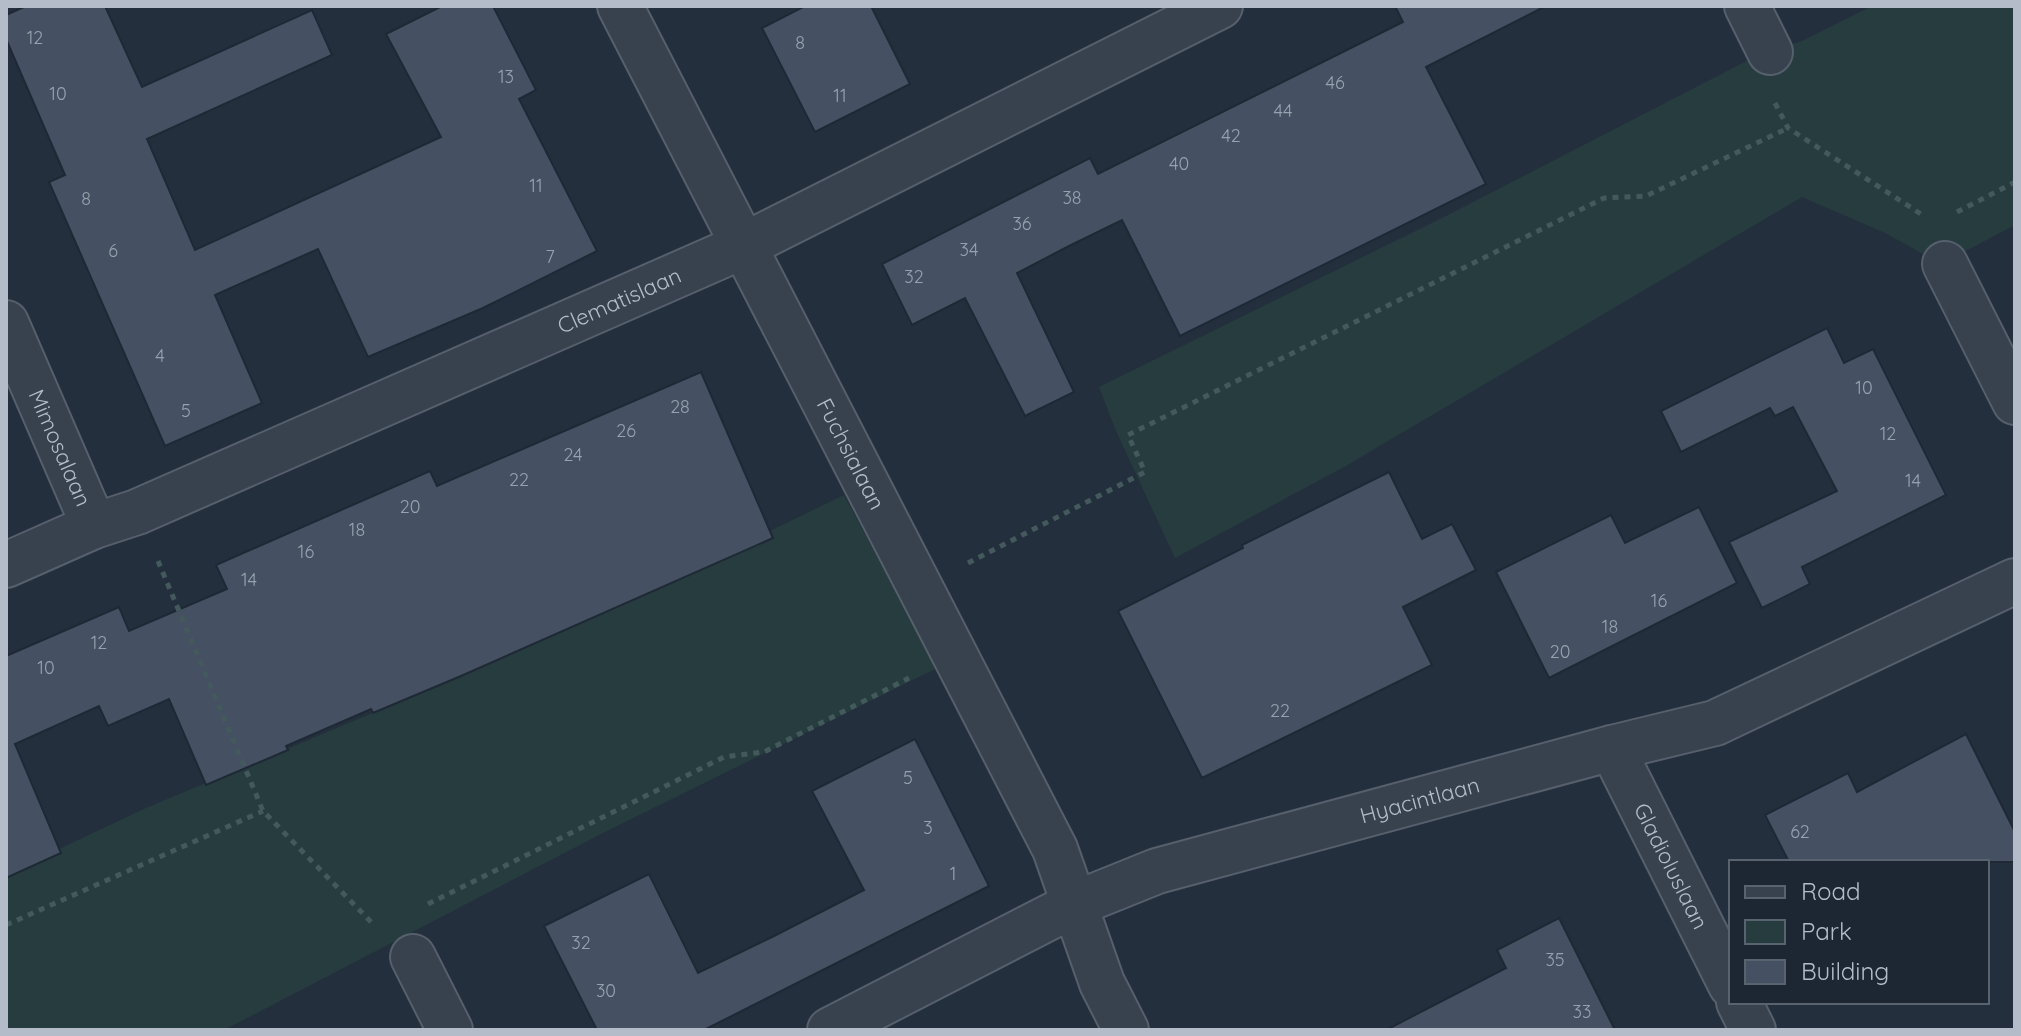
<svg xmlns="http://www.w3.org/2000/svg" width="2021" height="1036" font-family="Quicksand,sans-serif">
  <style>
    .green { fill: #263c3f }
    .building { fill: #455162; stroke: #1f2835; stroke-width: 2 }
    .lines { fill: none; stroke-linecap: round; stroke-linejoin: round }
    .minor-casing { stroke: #565f6c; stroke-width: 48 }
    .path { stroke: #44595c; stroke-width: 5; stroke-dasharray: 6 6; stroke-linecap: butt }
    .minor { stroke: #38414e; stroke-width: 44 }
    .labels { text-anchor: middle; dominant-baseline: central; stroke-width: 8; stroke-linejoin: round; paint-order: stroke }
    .number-label { font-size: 18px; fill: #98a1af }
    .street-label { font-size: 22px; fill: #b4bcc9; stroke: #1d2633 }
  </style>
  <rect width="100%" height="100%" fill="#242f3e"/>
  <g class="green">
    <path d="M 1872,6 L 2015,6 L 2015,225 L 1941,264 L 1885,233 L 1802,197 L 1344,467 L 1175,558 L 1116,431 L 1099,387 L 1448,215 L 1764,52 L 1802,41 Z"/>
    <path d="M 844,495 L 937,668 L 601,834 L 224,1030 L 6,1030 L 6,874 L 146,808 L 382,709 L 663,583 Z"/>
  </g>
  <g class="building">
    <path d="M 26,6 L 105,6 L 142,87 L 312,10 L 332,55 L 147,139 L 195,250 L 441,137 L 386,34 L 442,6 L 493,6 L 536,90 L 519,99 L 597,251 L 483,308 L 368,357 L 318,249 L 215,295 L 262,403 L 165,446 L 49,182 L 65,175 L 6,39 L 6,15 Z"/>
    <path d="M 805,6 L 871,6 L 910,84 L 815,132 L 762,28 Z"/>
    <path d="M 1395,6 L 1546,6 L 1426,67 L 1486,184 L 1180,336 L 1122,220 L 1069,246 L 1017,273 L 1074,392 L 1025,416 L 965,298 L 912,325 L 882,264 L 1090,158 L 1098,174 L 1403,22 Z"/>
    <path d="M 1827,328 L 1844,363 L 1873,349 L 1946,495 L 1802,567 L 1810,584 L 1762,608 L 1729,542 L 1837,491 L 1793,407 L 1775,416 L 1770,408 L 1681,452 L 1661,411 Z"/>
    <path d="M 701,372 L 773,538 L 461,676 L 373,713 L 371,709 L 286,746 L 288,750 L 206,785 L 169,699 L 108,726 L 99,706 L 15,744 L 61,853 L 6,878 L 6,656 L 119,607 L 129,631 L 227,589 L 216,565 L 430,471 L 437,486 Z"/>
    <path d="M 1389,472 L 1422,539 L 1452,524 L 1476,570 L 1403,607 L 1432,665 L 1202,778 L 1118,611 L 1243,548 L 1242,545 Z"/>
    <path d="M 1699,507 L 1737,583 L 1549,678 L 1496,572 L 1611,515 L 1625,543 Z"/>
    <path d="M 1966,734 L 2015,832 L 2015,862 L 1789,862 L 1765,815 L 1848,773 L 1857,792 Z"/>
    <path d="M 915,739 L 989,886 L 704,1030 L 597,1030 L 544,926 L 649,874 L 698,973 L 774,936 L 864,890 L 812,791 Z"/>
    <path d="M 1559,918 L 1615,1030 L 1386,1030 L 1506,968 L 1497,950 Z"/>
  </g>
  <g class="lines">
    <defs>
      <g id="minor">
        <path id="s1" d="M 620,6 L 1055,849 L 1102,983 L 1126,1030"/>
        <path d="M 1747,6 L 1770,52"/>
        <path d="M 1945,264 L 2015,402"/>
        <path id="s2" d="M 6,323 L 94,526"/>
        <path id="s3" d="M 6,565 L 94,526 L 137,512 L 743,246 L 1220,6"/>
        <path id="s4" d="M 1612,748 L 1731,985"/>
        <path d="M 413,957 L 450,1030"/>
        <path d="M 1739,1002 L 1753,1030"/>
        <path id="s5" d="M 830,1030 L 1075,904 L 1157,871 L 1612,748 L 1715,723 L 2015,581"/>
      </g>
    </defs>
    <use href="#minor" class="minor-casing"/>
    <g class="path">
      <path d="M 1775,103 L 1788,128 L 1924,216"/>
      <path d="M 1957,212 L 2015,182"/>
      <path d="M 158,561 L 263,811 L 374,925"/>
      <path d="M 968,563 L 1145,472 L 1128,435 L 1604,198 L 1646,196 L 1788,128"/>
      <path d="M 428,904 L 724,757 L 764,752 L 909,678"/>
      <path d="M 6,925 L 263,811"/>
    </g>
    <use href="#minor" class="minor"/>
  </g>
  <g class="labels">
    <g class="number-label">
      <text x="35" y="37">12</text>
      <text x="800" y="42">8</text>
      <text x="506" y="76">13</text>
      <text x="1335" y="82">46</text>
      <text x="58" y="93">10</text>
      <text x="840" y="95">11</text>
      <text x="1283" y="110">44</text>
      <text x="1231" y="135">42</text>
      <text x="1179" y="163">40</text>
      <text x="536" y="185">11</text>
      <text x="1072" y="197">38</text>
      <text x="86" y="198">8</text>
      <text x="1022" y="223">36</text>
      <text x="969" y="249">34</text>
      <text x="113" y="250">6</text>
      <text x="550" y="256">7</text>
      <text x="914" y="276">32</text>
      <text x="160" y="355">4</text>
      <text x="1864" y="387">10</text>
      <text x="680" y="406">28</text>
      <text x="186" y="410">5</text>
      <text x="626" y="430">26</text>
      <text x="1888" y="433">12</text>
      <text x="573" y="454">24</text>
      <text x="519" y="479">22</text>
      <text x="1913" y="480">14</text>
      <text x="410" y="506">20</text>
      <text x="357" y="529">18</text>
      <text x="306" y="551">16</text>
      <text x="249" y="579">14</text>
      <text x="1659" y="600">16</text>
      <text x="1610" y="626">18</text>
      <text x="99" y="642">12</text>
      <text x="1560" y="651">20</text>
      <text x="46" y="667">10</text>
      <text x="1280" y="710">22</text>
      <text x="908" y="777">5</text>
      <text x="928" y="827">3</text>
      <text x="1800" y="831">62</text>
      <text x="953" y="873">1</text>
      <text x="581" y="942">32</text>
      <text x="1555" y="959">35</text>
      <text x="606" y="990">30</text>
      <text x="1582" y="1011">33</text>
    </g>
    <g class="street-label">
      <text stroke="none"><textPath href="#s3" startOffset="668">Clematislaan</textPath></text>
      <text stroke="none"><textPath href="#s2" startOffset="136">Mimosalaan</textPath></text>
      <text stroke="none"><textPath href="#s1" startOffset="504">Fuchsialaan</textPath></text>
      <text stroke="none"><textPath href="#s5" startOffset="636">Hyacintlaan</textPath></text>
      <text stroke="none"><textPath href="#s4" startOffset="132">Gladioluslaan</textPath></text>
    </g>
  </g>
  <rect width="2021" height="1036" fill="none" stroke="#b4bcc9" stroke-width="16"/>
  <rect x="1729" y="860" width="260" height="144" fill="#1d2633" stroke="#59626f" stroke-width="2"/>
  <rect x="1745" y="886" width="40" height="12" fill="#38414e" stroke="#59626f" stroke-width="2"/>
  <text x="1801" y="900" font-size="24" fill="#b4bcc9">Road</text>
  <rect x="1745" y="920" width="40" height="24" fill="#263c3f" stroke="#59626f" stroke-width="2"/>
  <text x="1801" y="940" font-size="24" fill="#b4bcc9">Park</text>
  <rect x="1745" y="960" width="40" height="24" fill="#455162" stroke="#59626f" stroke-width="2"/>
  <text x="1801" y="980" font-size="24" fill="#b4bcc9">Building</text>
</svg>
